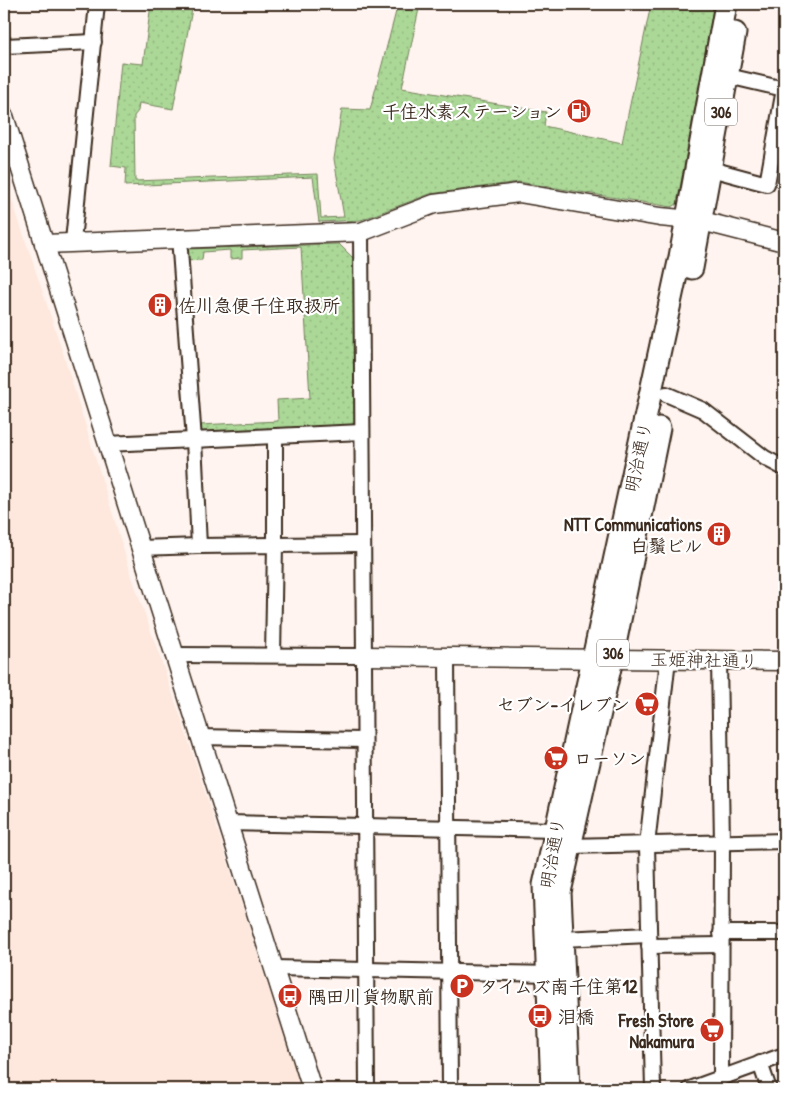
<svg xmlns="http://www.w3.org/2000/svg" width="788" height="1093" font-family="'Patrick Hand','Klee One',sans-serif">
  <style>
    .built { fill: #fee7dc }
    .grass { fill: url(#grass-dots); stroke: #73815a }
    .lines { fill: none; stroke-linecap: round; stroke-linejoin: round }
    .minor-casing { stroke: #3b2a1e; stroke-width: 18 }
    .tertiary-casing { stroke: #3b2a1e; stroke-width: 21 }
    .primary-casing { stroke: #3b2a1e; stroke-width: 25 }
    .minor { stroke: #fff; stroke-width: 14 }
    .tertiary { stroke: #fff; stroke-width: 18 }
    .primary { stroke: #fff; stroke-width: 21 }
    .labels { text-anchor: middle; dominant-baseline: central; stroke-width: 4.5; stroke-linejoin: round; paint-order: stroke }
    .shield { fill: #fff; stroke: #766a62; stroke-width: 1 }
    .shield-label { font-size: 16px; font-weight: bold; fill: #3b2a1e }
    .poi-label { font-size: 18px; font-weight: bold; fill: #3b2a1e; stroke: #fff; text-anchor: start }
    .street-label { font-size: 18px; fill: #3b2a1e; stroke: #fff }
  </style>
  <defs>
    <pattern id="grass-dots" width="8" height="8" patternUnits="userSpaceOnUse" patternTransform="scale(1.25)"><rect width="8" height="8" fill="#abd897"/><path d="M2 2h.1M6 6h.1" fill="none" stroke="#94ba82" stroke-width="1.8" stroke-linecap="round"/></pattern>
  </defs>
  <rect width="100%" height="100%" fill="#fff4ef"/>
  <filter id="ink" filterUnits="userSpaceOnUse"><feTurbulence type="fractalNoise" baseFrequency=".02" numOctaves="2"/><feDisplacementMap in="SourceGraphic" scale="10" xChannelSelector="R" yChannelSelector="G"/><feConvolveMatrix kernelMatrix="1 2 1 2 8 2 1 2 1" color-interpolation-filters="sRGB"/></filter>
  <g filter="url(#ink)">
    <path class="built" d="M 4,176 L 63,353 L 132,577 L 183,724 L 301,1089 L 4,1089 Z"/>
    <g class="grass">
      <path d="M 151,4 L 193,4 L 173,109 L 139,103 L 138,111 L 134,116 L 135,181 L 318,174 L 321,218 L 344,217 L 334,159 L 342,109 L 370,110 L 398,4 L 420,4 L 402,88 L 546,112 L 544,126 L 622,143 L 651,4 L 714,4 L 677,204 L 672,207 L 519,182 L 430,194 L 361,220 L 319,222 L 313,177 L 125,186 L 126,168 L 111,166 L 121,62 L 143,64 Z"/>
      <path d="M 339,244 L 354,259 L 354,427 L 197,434 L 200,425 L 278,421 L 277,400 L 310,398 L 302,263 L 301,247 L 242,250 L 242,258 L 230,259 L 230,250 L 203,252 L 202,260 L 186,261 L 186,249 Z"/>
    </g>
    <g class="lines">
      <defs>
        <g id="minor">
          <path d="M 4,46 L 94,42"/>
          <path d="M 711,169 L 767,184 L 784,89 L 728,76"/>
          <path d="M 361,232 L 367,1089"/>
          <path d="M 179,237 L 194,440 L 199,546 L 275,545 L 273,655"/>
          <path d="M 73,241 L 97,4"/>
          <path d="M 666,394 L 703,410 L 765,458 L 784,468"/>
          <path d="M 275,436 L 275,545 L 363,544"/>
          <path d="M 107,444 L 362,432"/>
          <path d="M 140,548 L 199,546"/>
          <path d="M 173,655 L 363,656"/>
          <path d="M 447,657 L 450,1089"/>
          <path d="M 719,660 L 722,843 L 721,1078"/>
          <path d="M 199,737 L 364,740"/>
          <path d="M 227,823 L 555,830"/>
          <path d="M 569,846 L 784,841"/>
          <path d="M 721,933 L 784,933"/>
          <path d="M 562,939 L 649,935"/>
          <path d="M 649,946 L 721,945"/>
          <path d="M 274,968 L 554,974"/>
          <path d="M 760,1063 L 769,1089"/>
          <path d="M 653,1089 L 647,845 L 668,659"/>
          <path d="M 690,1089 L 784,1055"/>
        </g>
        <g id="tertiary">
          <path d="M 4,116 L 312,1089"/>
          <path d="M 44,244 L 361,232 L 434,204 L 519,193 L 660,217 L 702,221 L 784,242"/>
          <path d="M 363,656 L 784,661"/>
        </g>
        <g id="primary">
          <path d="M 692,268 L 735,33"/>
          <path d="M 552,1089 L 544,885 L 680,257 L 726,4"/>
          <path d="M 569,1089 L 560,892 L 612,659 L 659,428"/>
        </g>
      </defs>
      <use href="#minor" class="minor-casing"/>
      <use href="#tertiary" class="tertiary-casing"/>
      <use href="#primary" class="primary-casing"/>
      <use href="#minor" class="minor"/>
      <use href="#tertiary" class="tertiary"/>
      <use href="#primary" class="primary"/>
    </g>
  </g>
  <defs>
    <symbol id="fuel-disc" viewBox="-11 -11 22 22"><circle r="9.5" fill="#c8321e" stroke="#fff"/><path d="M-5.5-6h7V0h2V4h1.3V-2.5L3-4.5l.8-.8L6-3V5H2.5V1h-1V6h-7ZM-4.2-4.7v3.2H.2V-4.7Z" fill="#fff"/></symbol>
    <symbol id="building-disc" viewBox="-11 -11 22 22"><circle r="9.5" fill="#c8321e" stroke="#fff"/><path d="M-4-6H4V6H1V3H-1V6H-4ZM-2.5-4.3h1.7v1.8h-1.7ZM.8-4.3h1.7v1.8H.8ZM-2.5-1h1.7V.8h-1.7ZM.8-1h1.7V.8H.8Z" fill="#fff"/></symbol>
    <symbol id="supermarket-disc" viewBox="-11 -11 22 22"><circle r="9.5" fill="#c8321e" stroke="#fff"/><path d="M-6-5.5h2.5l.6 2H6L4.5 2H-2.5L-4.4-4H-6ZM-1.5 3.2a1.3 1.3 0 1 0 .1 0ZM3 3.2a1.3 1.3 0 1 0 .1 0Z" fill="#fff"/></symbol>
    <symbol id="parking-disc" viewBox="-11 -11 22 22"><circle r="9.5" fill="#c8321e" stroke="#fff"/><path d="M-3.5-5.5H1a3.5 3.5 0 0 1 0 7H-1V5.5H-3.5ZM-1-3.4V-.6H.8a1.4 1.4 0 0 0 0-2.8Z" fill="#fff"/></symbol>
    <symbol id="bus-disc" viewBox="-11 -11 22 22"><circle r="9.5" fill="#c8321e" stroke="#fff"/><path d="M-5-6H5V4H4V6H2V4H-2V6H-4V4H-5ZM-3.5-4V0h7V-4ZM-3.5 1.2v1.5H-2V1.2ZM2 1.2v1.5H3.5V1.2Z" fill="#fff"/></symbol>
  </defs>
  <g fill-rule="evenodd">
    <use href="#fuel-disc" x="565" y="97" width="28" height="28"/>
    <use href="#building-disc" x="146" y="291" width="28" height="28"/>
    <use href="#building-disc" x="705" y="520" width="28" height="28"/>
    <use href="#supermarket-disc" x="633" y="690" width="28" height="28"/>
    <use href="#supermarket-disc" x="542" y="744" width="28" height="28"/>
    <use href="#parking-disc" x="448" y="972" width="28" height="28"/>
    <use href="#bus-disc" x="276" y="982" width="28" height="28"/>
    <use href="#bus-disc" x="526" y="1002" width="28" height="28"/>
    <use href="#supermarket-disc" x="698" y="1016" width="28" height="28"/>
  </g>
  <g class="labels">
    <g class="shield">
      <rect x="705" y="98.5" width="32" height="27" rx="4"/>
      <rect x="597" y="639.5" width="32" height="27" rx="4"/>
    </g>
    <g class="shield-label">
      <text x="721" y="112">306</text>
      <text x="613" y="653">306</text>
    </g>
    <g class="poi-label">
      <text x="562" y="111" text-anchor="end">千住水素ステーション</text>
      <text x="178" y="305">佐川急便千住取扱所</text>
      <text x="702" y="524" text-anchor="end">NTT Communications<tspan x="702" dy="21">白鬚ビル</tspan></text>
      <text x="630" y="704" text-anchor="end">セブン-イレブン</text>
      <text x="574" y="758">ローソン</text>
      <text x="480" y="986">タイムズ南千住第12</text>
      <text x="308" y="996">隅田川貨物駅前</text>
      <text x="558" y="1016">泪橋</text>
      <text x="694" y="1020" text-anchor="end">Fresh Store<tspan x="694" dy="21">Nakamura</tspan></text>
    </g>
    <g class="street-label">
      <text transform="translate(638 457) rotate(-78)">明治通り</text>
      <text transform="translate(704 660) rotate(1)">玉姫神社通り</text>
      <text transform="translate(552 853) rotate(-80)">明治通り</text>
    </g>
  </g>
  <rect width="788" height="1093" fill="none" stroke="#fff" stroke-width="20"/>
  <rect x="10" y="10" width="768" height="1073" fill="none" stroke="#3b2a1e" stroke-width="2" filter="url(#ink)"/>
</svg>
